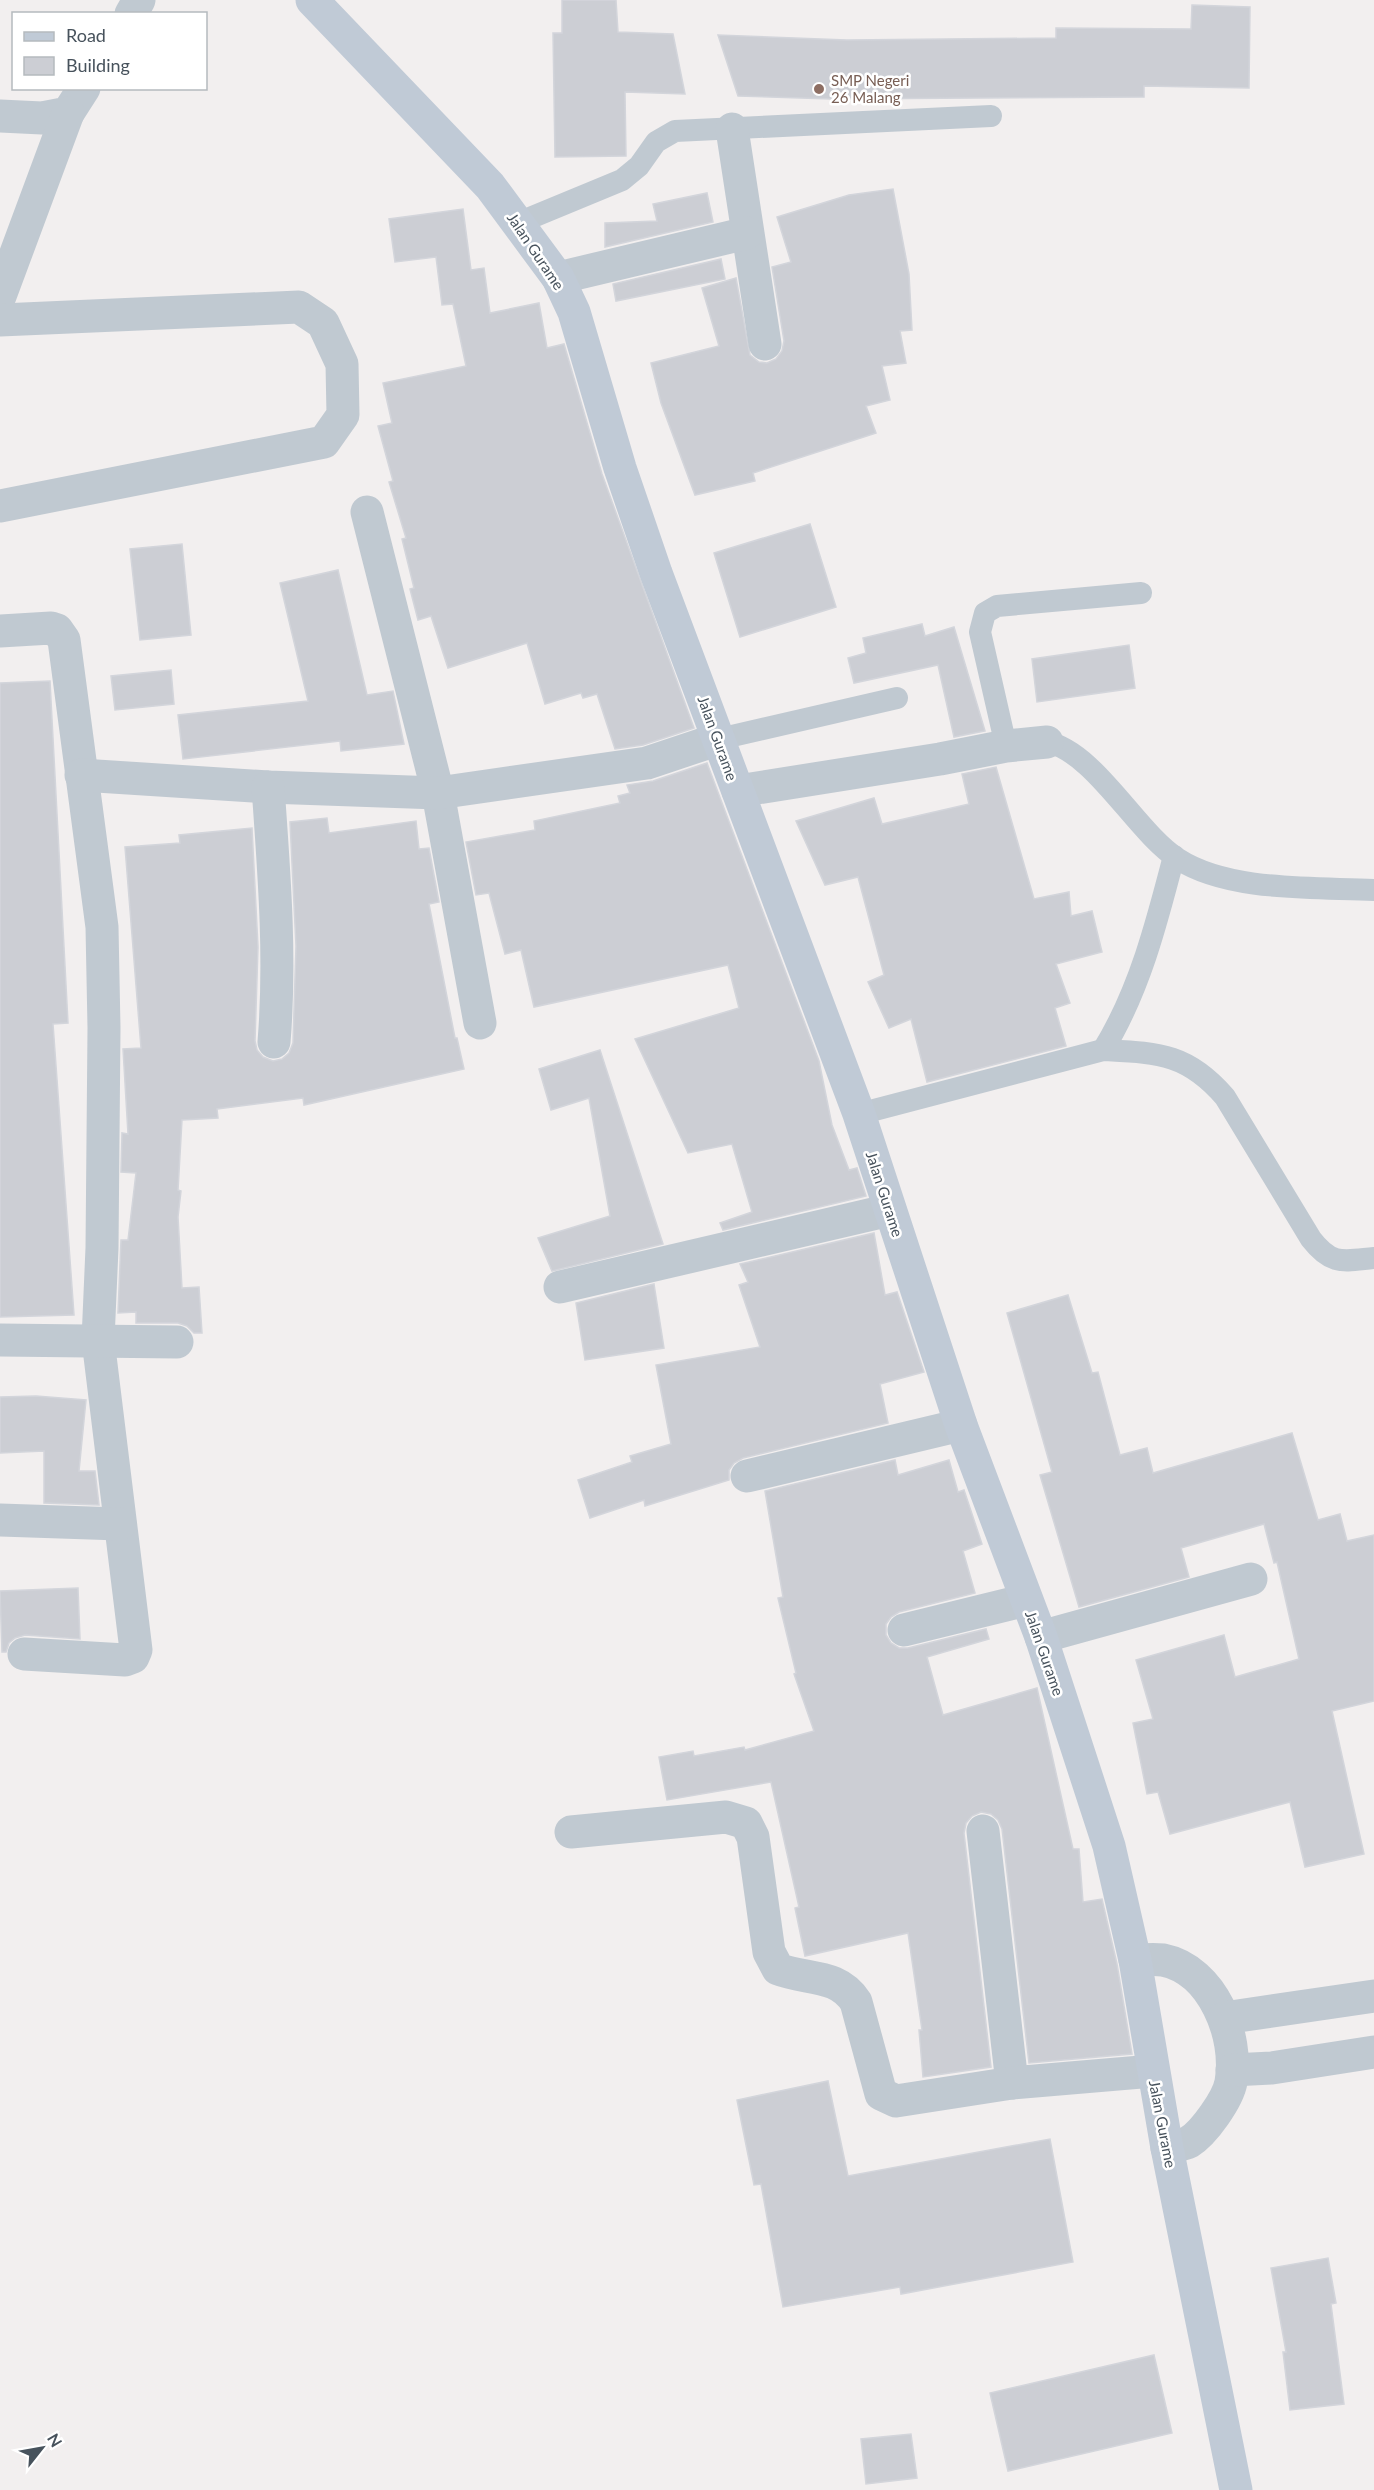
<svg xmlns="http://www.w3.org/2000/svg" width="1374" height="2490" font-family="Lato,sans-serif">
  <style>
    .building { fill: #ccced4; stroke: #d3d5db; stroke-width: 1.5 }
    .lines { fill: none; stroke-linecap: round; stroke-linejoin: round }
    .lane { stroke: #c0c9d1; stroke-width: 22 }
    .street { stroke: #c0c9d1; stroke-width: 33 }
    .secondary { stroke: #c0cad6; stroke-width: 33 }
    .education-dot { fill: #8d6e63; stroke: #fff; stroke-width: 2 }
    .labels { text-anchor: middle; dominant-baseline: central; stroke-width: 5; stroke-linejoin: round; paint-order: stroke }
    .education-label { font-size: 15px; fill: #785e54; stroke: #fff; text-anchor: start }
    .street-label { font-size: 15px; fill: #47525c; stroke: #fff }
  </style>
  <rect width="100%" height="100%" fill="#f2efef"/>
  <g class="building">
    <path d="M 562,0 L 616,0 L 618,32 L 673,34 L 685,94 L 625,92 L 626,156 L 555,157 L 553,33 L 562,33 Z"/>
    <path d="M 1192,5 L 1250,7 L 1249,88 L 1144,86 L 1144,97 L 831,99 L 738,96 L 718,35 L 847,40 L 1056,38 L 1056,28 L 1191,29 Z"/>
    <path d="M 893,189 L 909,274 L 912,330 L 900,331 L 906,363 L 882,366 L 890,400 L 866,406 L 876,433 L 753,473 L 755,481 L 695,495 L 661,403 L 651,363 L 719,346 L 702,288 L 736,278 L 750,355 L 759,362 L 767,363 L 776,359 L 782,351 L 784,341 L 772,267 L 791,262 L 777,217 L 849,195 Z"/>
    <path d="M 707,193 L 713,222 L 605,247 L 605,223 L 657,221 L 653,204 Z"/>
    <path d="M 463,209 L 471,270 L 484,268 L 490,313 L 539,303 L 547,348 L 564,344 L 602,474 L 694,728 L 643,745 L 615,749 L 597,694 L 583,698 L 581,693 L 545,704 L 527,643 L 448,668 L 431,616 L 418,620 L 410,589 L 414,588 L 402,539 L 406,538 L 389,482 L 393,481 L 378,426 L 392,423 L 383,383 L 466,366 L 453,304 L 442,305 L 436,257 L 395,262 L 389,219 Z"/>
    <path d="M 721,259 L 725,279 L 616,301 L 613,284 Z"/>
    <path d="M 810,524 L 836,607 L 740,637 L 714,553 Z"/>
    <path d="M 182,544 L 191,635 L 140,640 L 130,549 Z"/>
    <path d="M 338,570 L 367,695 L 393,691 L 404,744 L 341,751 L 340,741 L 183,759 L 178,715 L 308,701 L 280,583 Z"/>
    <path d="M 922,624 L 925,636 L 954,627 L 985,731 L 954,737 L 938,665 L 854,683 L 848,658 L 866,653 L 863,638 Z"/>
    <path d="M 1129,645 L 1135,688 L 1037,702 L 1032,659 Z"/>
    <path d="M 171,670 L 174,704 L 115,710 L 111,676 Z"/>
    <path d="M 50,681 L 68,1023 L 53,1024 L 74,1315 L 0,1317 L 0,683 Z"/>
    <path d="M 707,763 L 819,1061 L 832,1125 L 849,1170 L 857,1168 L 866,1196 L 723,1230 L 720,1223 L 752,1212 L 732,1144 L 688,1153 L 635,1039 L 739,1008 L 728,965 L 534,1007 L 521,950 L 505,954 L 489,893 L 476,895 L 466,842 L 535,830 L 534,821 L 620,803 L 618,796 L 630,793 L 627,785 L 653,781 Z"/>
    <path d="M 996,767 L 1034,899 L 1069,892 L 1071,916 L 1092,911 L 1102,952 L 1056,964 L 1070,1003 L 1055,1008 L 1066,1046 L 927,1082 L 911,1019 L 889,1028 L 868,982 L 884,975 L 858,877 L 825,885 L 796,821 L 874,798 L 882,824 L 969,804 L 962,774 Z"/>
    <path d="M 327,818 L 329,833 L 416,821 L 419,849 L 429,848 L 439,902 L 429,904 L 455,1038 L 457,1038 L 464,1069 L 304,1105 L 303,1098 L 217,1109 L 218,1118 L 182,1120 L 178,1190 L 181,1191 L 178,1217 L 182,1288 L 199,1287 L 202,1333 L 194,1333 L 187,1326 L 178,1323 L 136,1323 L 136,1312 L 118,1313 L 121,1240 L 128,1240 L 136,1173 L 121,1172 L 122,1133 L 128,1134 L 123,1049 L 141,1048 L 125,847 L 180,843 L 179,835 L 252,828 L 258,947 L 255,1041 L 257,1050 L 263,1057 L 273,1061 L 282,1059 L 289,1053 L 293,1043 L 296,946 L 290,822 Z"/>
    <path d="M 600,1050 L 663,1244 L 552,1271 L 538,1238 L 610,1216 L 589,1098 L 551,1110 L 539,1069 Z"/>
    <path d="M 874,1233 L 885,1295 L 897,1292 L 924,1372 L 880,1384 L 888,1423 L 743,1458 L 734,1463 L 729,1470 L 729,1480 L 645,1506 L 644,1500 L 590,1518 L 578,1480 L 632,1462 L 630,1456 L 671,1444 L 656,1365 L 760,1347 L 739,1285 L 748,1282 L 740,1264 Z"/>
    <path d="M 654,1284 L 664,1348 L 585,1360 L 576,1303 Z"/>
    <path d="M 1068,1295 L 1092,1373 L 1098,1372 L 1120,1455 L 1147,1448 L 1153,1473 L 1292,1433 L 1318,1520 L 1340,1514 L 1347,1541 L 1374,1535 L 1374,1701 L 1332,1711 L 1364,1854 L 1305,1867 L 1290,1802 L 1170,1834 L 1158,1792 L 1147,1794 L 1133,1723 L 1153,1719 L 1136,1660 L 1224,1635 L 1235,1677 L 1299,1659 L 1277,1562 L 1274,1563 L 1264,1524 L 1181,1548 L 1189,1577 L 1079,1607 L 1040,1475 L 1052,1472 L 1007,1313 Z"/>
    <path d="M 36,1396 L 86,1400 L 79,1471 L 95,1471 L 99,1505 L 44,1503 L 44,1451 L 0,1453 L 0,1397 Z"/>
    <path d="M 895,1460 L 898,1475 L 949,1460 L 958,1492 L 964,1490 L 982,1544 L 963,1551 L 975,1593 L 899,1612 L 891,1617 L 886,1624 L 886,1635 L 891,1643 L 899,1648 L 908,1648 L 986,1629 L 989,1639 L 927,1657 L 943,1715 L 1037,1688 L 1073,1849 L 1079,1849 L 1083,1902 L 1102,1899 L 1117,1964 L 1132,2054 L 1029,2063 L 1002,1829 L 998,1820 L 991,1814 L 981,1812 L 972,1816 L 966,1823 L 964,1833 L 991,2067 L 923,2077 L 919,2030 L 922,2030 L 908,1933 L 805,1956 L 795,1908 L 799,1907 L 771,1782 L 667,1800 L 659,1757 L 693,1751 L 694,1756 L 744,1747 L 745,1750 L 814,1731 L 794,1674 L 796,1673 L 778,1598 L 783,1597 L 765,1491 Z"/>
    <path d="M 78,1588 L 80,1639 L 25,1635 L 15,1638 L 9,1643 L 6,1652 L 2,1652 L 0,1591 Z"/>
    <path d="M 828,2081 L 848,2176 L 1050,2139 L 1073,2262 L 901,2294 L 900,2287 L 783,2307 L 761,2184 L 754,2185 L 737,2100 Z"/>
    <path d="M 1328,2258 L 1336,2303 L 1331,2304 L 1344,2404 L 1290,2410 L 1283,2352 L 1286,2352 L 1271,2268 Z"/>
    <path d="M 1154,2355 L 1172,2433 L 1008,2471 L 990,2393 Z"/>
    <path d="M 911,2434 L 917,2478 L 866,2484 L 861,2439 Z"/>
  </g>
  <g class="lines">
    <g class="lane">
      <path d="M 518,223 L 622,180 L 639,166 L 656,142 L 675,131 L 991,116"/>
      <path d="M 719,739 L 897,698"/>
      <path d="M 1047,742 C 1095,752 1136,832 1178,859 C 1229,892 1315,887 1374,890"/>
      <path d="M 1006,746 L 980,632 L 985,613 L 997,606 L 1141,593"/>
      <path d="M 1103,1050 C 1139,992 1157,922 1174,856"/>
      <path d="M 859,1114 L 1103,1050 C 1158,1053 1187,1053 1225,1097 L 1311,1239 C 1332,1266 1343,1261 1374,1258"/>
    </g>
    <g class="street">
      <path d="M 131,14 L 139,0"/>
      <path d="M 0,116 L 42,118 L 68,113 L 84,88"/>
      <path d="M 732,129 L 765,344"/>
      <path d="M 558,278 L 747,233"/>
      <path d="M 0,296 L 68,113"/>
      <path d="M 0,320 L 299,307 L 323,323 L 342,364 L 343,415 L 324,442 L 0,506"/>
      <path d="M 367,512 L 438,793 L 480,1023"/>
      <path d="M 0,631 L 51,628 L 57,630 L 64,640 L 102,927 L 104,1028 L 102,1248 L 98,1340 L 136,1650 L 133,1657 L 125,1660 L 24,1654"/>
      <path d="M 81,775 L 268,787 L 438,793 L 647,763 L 719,739"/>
      <path d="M 268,787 C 274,872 281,957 274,1042"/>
      <path d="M 738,791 L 940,759 L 1006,746 L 1047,742"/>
      <path d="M 560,1287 L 890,1210"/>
      <path d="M 0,1340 L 177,1342"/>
      <path d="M 747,1476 L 961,1425"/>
      <path d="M 0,1520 L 120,1524"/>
      <path d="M 904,1630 L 1026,1600"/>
      <path d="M 1041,1637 L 1251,1579"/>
      <path d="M 983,1831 L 1012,2083"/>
      <path d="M 571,1832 L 726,1817 L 746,1823 L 753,1837 L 769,1952 L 778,1969 C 806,1980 838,1973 856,2002 L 881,2094 L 896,2101 L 1012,2083 L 1153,2071"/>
      <path d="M 1135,1960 C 1144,1960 1154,1959 1163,1960 C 1213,1970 1239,2036 1231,2082 C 1228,2099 1204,2133 1189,2142 C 1183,2145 1174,2146 1167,2148"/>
      <path d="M 1224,2018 L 1374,1996"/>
      <path d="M 1232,2070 L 1272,2068 L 1374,2052"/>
    </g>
    <path class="secondary" d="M 312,0 L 490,186 L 558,278 L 574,312 L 620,468 L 656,573 L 859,1114 L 961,1425 L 1041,1637 L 1109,1846 L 1135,1960 L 1167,2148 L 1236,2490"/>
  </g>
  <circle class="education-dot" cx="819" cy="89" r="6"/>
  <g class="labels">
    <g class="education-label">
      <text x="831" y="80">SMP Negeri<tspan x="831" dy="17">26 Malang</tspan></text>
    </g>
    <g class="street-label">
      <text transform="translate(536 251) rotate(56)">Jalan Gurame</text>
      <text transform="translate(718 738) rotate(70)">Jalan Gurame</text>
      <text transform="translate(885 1194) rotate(72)">Jalan Gurame</text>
      <text transform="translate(1045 1653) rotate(71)">Jalan Gurame</text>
      <text transform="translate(1163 2124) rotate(79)">Jalan Gurame</text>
    </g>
  </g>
  <rect x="12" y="12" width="195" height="78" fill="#ffffff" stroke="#b5babe" stroke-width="1.5"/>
  <rect x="24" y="32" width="30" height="9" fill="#c0cad6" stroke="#b5babe" stroke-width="1.5"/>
  <text x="66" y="42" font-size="18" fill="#47525c">Road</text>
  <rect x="24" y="57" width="30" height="18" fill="#ccced4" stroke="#b5babe" stroke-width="1.5"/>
  <text x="66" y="72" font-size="18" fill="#47525c">Building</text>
  <g transform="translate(42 2448) rotate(59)" stroke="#ffffff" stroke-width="4.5" paint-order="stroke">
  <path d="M0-4.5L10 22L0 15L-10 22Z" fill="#47525c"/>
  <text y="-9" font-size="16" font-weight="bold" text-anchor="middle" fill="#47525c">N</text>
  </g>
</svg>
